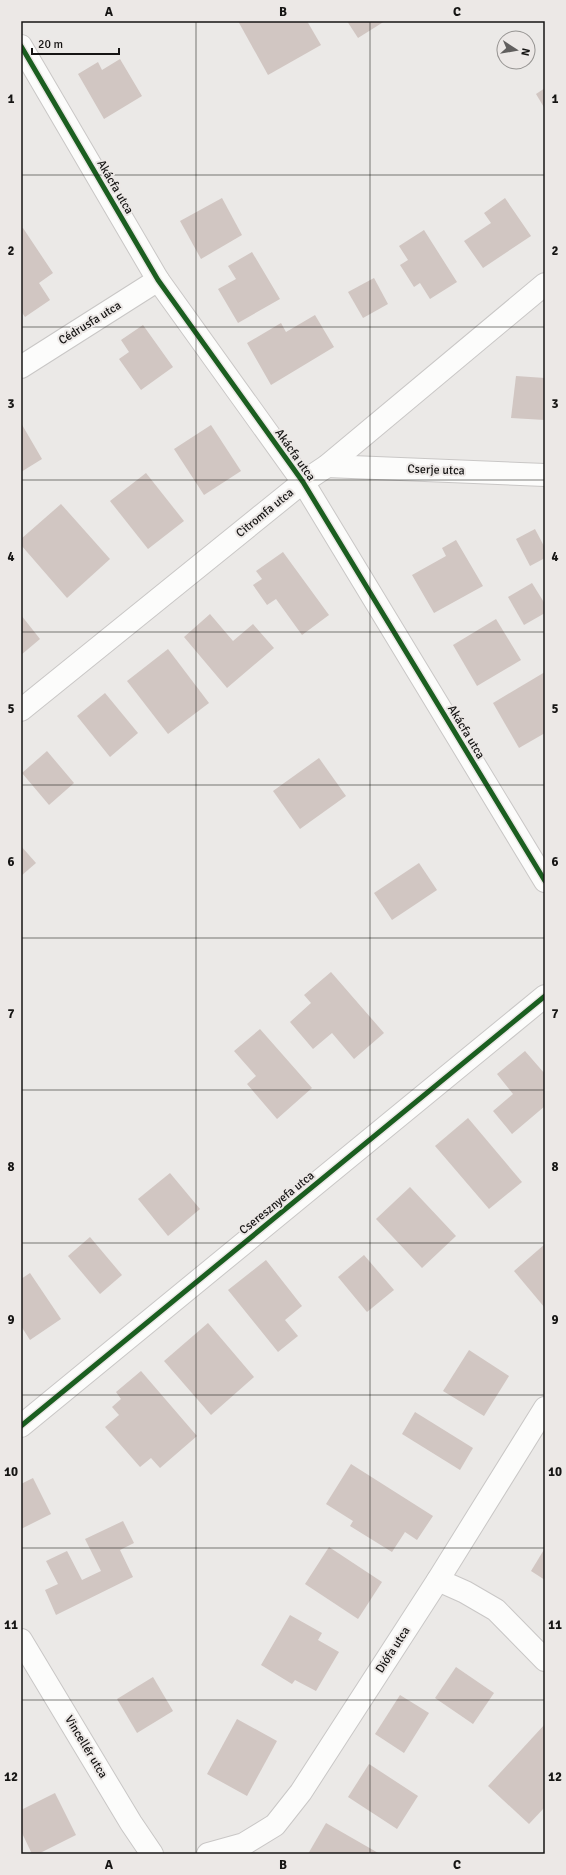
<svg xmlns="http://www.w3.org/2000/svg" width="566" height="1875" font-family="Signika,sans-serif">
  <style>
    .building { fill: #d1c6c2 }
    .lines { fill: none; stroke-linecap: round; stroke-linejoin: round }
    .minor-casing { stroke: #c9c7c6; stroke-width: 24 }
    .minor { stroke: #fcfcfb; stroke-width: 22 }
    .cycleway-casing { stroke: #ece8e6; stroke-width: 8 }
    .cycleway { stroke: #1b5e20; stroke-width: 5 }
    .grid { fill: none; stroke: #161514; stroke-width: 1; stroke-opacity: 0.55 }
    .labels { text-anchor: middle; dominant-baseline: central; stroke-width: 4; stroke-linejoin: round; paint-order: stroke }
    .street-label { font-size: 12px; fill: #161514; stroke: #ece8e6 }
    .neatline { fill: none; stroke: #161514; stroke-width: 1.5 }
    .grid-label { font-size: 13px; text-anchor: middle; font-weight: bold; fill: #161514 }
  </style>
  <rect width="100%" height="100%" fill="#ebe9e7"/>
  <g class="building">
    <path d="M 238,21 L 307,21 L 321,45 L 268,75 Z"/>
    <path d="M 347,21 L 385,21 L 358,38 Z"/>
    <path d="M 120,59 L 142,96 L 104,119 L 78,74 L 98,62 L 102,70 Z"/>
    <path d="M 545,88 L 545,109 L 536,94 Z"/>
    <path d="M 222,198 L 242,235 L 201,259 L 180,221 Z"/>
    <path d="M 505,198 L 531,236 L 483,268 L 464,241 L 491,223 L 484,213 Z"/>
    <path d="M 23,228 L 53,273 L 39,283 L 50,300 L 25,317 L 21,311 L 21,229 Z"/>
    <path d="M 424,230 L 457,282 L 430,299 L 420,283 L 414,287 L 400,265 L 408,260 L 399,246 Z"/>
    <path d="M 252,252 L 280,299 L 238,323 L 218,289 L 236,279 L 228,266 Z"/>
    <path d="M 374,278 L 388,304 L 363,318 L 348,292 Z"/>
    <path d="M 315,315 L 334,347 L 271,385 L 247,343 L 281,323 L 286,332 Z"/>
    <path d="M 143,325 L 173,367 L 141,390 L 119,359 L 129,352 L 121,340 Z"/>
    <path d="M 516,376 L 545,378 L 545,420 L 511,418 Z"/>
    <path d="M 21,423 L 42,459 L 21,472 Z"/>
    <path d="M 211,425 L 241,471 L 204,495 L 174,449 Z"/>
    <path d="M 146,473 L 184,521 L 148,549 L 110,501 Z"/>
    <path d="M 61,504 L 110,559 L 67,598 L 21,545 L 21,539 Z"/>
    <path d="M 535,529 L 545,548 L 545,558 L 530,566 L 516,539 Z"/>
    <path d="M 456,540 L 483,586 L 434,613 L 412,575 L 446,556 L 442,548 Z"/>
    <path d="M 283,552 L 329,615 L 302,635 L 276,599 L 267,605 L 253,585 L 262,579 L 256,571 Z"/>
    <path d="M 532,583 L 545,604 L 545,613 L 524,625 L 508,597 Z"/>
    <path d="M 210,614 L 233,641 L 253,624 L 274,648 L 227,688 L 184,637 Z"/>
    <path d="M 21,615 L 40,639 L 21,655 Z"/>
    <path d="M 496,619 L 521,660 L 477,686 L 453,645 Z"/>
    <path d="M 168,649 L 209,703 L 168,734 L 127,681 Z"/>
    <path d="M 545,672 L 545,733 L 519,748 L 493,703 Z"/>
    <path d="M 105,693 L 138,733 L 110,757 L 77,716 Z"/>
    <path d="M 47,751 L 74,783 L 49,805 L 22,773 Z"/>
    <path d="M 319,758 L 346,796 L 300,829 L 273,791 Z"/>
    <path d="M 21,846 L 36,863 L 21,876 Z"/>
    <path d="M 419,863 L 437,890 L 392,920 L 374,893 Z"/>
    <path d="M 331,972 L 384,1033 L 354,1059 L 332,1033 L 313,1049 L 290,1022 L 311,1003 L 304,995 Z"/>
    <path d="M 260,1029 L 312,1088 L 277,1119 L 247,1084 L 256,1076 L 234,1051 Z"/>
    <path d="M 525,1051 L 545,1074 L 545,1106 L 512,1134 L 493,1111 L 513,1094 L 497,1074 Z"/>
    <path d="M 468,1118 L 522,1182 L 489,1209 L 435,1146 Z"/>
    <path d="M 170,1173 L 200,1209 L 168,1236 L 138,1199 Z"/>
    <path d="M 410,1187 L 456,1236 L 422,1268 L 376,1219 Z"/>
    <path d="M 90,1237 L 122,1275 L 100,1294 L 68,1256 Z"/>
    <path d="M 545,1244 L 545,1308 L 514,1271 Z"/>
    <path d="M 364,1255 L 394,1290 L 367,1312 L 338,1277 Z"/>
    <path d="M 266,1260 L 302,1306 L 285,1320 L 298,1336 L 278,1352 L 228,1290 Z"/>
    <path d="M 30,1273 L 61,1319 L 30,1340 L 21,1326 L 21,1279 Z"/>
    <path d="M 208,1323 L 254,1377 L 211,1415 L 164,1361 Z"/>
    <path d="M 469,1350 L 509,1376 L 484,1416 L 443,1391 Z"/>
    <path d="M 141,1371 L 197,1436 L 160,1468 L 151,1458 L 140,1467 L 105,1427 L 119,1415 L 112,1407 L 121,1399 L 116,1392 Z"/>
    <path d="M 415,1412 L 473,1448 L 460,1470 L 402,1434 Z"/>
    <path d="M 351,1464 L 433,1516 L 417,1540 L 405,1532 L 392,1552 L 350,1526 L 353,1521 L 326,1504 Z"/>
    <path d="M 33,1478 L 51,1514 L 21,1529 L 21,1484 Z"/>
    <path d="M 123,1521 L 134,1543 L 120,1550 L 133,1577 L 56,1615 L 45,1590 L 58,1584 L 46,1561 L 67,1551 L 82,1580 L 101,1571 L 85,1539 Z"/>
    <path d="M 329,1547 L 382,1582 L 358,1619 L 305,1584 Z"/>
    <path d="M 545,1548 L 545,1580 L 531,1571 Z"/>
    <path d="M 290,1615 L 322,1633 L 318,1640 L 339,1652 L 316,1691 L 295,1680 L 292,1684 L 261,1665 Z"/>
    <path d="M 456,1667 L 494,1693 L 473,1724 L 435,1698 Z"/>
    <path d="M 153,1677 L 173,1711 L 137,1733 L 117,1699 Z"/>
    <path d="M 400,1695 L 429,1713 L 404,1753 L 375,1734 Z"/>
    <path d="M 237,1719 L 277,1741 L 247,1796 L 207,1774 Z"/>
    <path d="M 545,1724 L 545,1807 L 529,1824 L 488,1786 Z"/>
    <path d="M 369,1764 L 418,1796 L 397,1829 L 348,1797 Z"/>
    <path d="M 55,1793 L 76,1835 L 38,1854 L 32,1854 L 21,1831 L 21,1810 Z"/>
    <path d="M 326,1823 L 380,1854 L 308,1854 Z"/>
  </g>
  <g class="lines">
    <defs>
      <g id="minor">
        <path d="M 21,46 L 158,280 L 303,482 L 545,881"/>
        <path d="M 21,367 L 158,280"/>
        <path d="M 327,466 L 545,475"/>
        <path d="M 21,710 L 303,482 L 327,466 L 545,284"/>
        <path d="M 21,1426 L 545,996"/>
        <path d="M 438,1580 L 465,1592 L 496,1610 L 545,1660"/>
        <path d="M 21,1640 L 131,1823 L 152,1854"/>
        <path d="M 208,1854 L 244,1844 L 275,1825 L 301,1792 L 438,1580 L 545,1408"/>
      </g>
    </defs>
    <use href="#minor" class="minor-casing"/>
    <use href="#minor" class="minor"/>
    <defs>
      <g id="cycleway">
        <path d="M 21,46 L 158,280 L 303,482 L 545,881"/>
        <path d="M 21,1426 L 545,996"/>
      </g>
    </defs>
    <use href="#cycleway" class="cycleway-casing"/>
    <use href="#cycleway" class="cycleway"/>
  </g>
  <path class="grid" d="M 196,21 L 196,1854M 370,21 L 370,1854M 21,175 L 545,175M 21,327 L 545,327M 21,480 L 545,480M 21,632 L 545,632M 21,785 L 545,785M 21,938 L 545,938M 21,1090 L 545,1090M 21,1243 L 545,1243M 21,1395 L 545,1395M 21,1548 L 545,1548M 21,1700 L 545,1700"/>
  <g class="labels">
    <g class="street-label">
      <text transform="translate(115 187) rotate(60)">Akácfa utca</text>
      <text transform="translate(90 323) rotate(-32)">Cédrusfa utca</text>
      <text transform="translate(295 455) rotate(55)">Akácfa utca</text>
      <text transform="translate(436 470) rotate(2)">Cserje utca</text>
      <text transform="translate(265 513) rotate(-39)">Citromfa utca</text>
      <text transform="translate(466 732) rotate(59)">Akácfa utca</text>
      <text transform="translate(277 1203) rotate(-39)">Cseresznyefa utca</text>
      <text transform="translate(393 1650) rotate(-57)">Diófa utca</text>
      <text transform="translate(86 1747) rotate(59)">Vincellér utca</text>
    </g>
  </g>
  <rect width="566" height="1875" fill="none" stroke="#ece8e6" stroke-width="44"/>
  <g transform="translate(516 50) rotate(102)"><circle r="19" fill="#ece8e6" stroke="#969492"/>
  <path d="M0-3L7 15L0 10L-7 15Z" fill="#615f5e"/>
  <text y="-6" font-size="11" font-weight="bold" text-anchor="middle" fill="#161514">N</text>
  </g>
  <path d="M32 48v6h87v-6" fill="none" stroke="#161514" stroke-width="2"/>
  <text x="38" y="48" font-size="12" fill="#161514" stroke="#ece8e6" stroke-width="3" paint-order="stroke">20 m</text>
  <rect x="22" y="22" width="522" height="1831" class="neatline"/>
  <g class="grid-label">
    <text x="109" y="16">A</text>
    <text x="283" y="16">B</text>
    <text x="457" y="16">C</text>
    <text x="11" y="103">1</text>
    <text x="555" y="103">1</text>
    <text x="11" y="255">2</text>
    <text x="555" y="255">2</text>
    <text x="11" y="408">3</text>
    <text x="555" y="408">3</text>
    <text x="11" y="561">4</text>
    <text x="555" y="561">4</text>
    <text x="11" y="713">5</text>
    <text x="555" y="713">5</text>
    <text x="11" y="866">6</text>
    <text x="555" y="866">6</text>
    <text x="11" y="1018">7</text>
    <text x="555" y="1018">7</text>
    <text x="11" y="1171">8</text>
    <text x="555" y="1171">8</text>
    <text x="11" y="1324">9</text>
    <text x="555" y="1324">9</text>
    <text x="11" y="1476">10</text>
    <text x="555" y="1476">10</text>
    <text x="11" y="1629">11</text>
    <text x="555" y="1629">11</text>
    <text x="11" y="1781">12</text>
    <text x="555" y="1781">12</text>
    <text x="109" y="1869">A</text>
    <text x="283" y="1869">B</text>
    <text x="457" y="1869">C</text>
  </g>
</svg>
